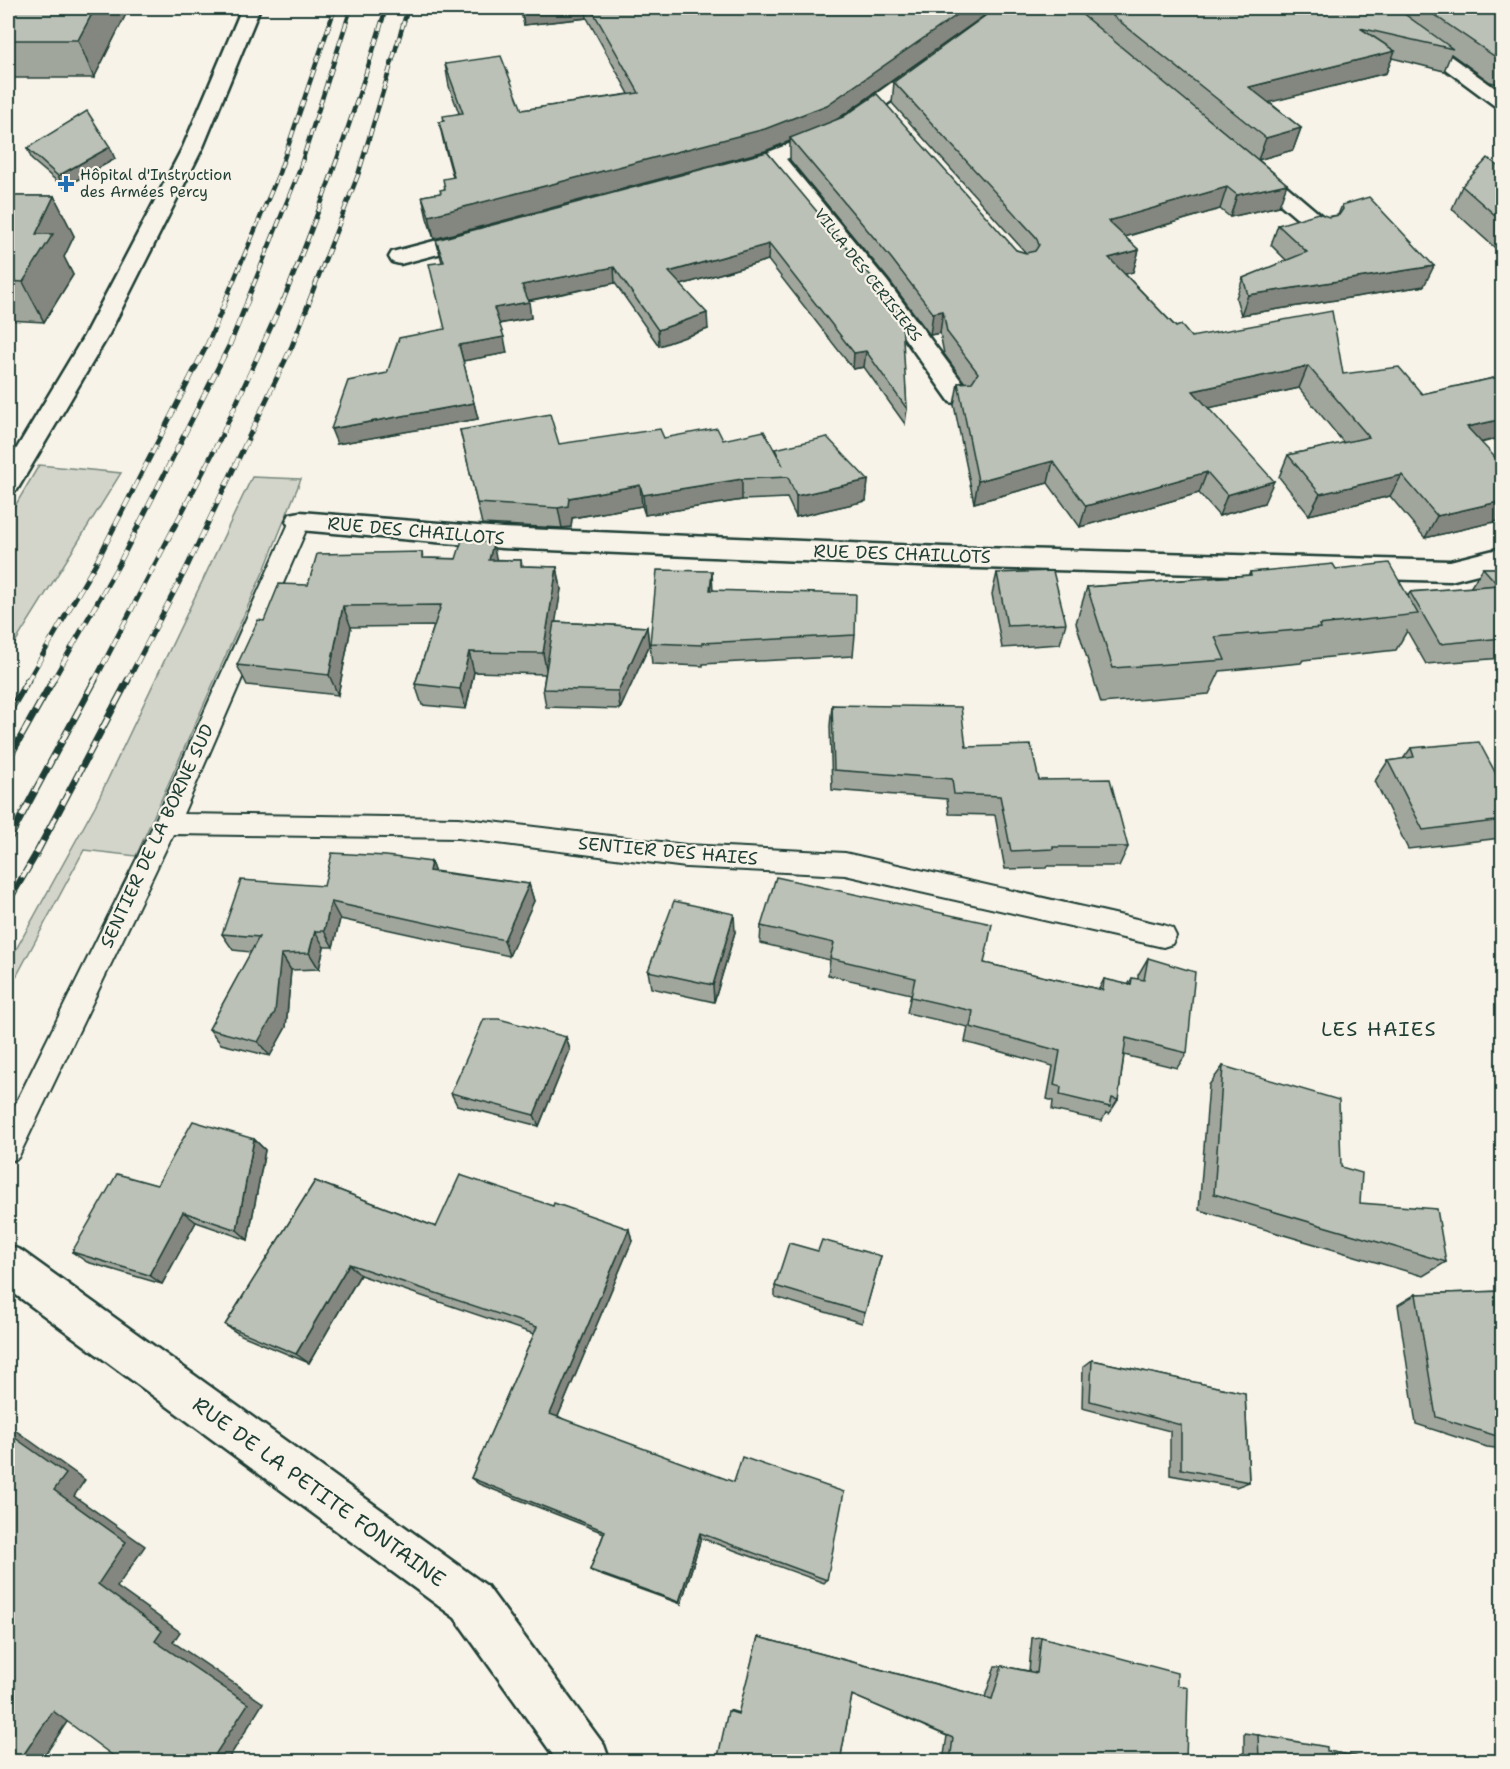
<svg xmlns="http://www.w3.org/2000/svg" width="1510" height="1769" font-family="'Shantell Sans',sans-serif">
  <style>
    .green { fill: #d3d5ca; stroke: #79897f; stroke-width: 1.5 }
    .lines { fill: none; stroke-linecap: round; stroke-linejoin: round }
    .service-casing { stroke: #1f3d34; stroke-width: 4 }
    .minor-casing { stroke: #1f3d34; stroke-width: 5 }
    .service { fill: #f7f3e8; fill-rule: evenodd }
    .minor { fill: #f7f3e8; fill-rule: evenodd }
    .rail-far2-casing { stroke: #1f3d34; stroke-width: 4.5 }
    .rail-far1-casing { stroke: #1f3d34; stroke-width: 5 }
    .rail-casing { stroke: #1f3d34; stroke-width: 7 }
    .rail-far2 { stroke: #f7f3e8; stroke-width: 3; stroke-dasharray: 8; stroke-linecap: butt }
    .rail-far1 { stroke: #f7f3e8; stroke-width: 4; stroke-dasharray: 10; stroke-linecap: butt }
    .rail { stroke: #f7f3e8; stroke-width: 4.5; stroke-dasharray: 14; stroke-linecap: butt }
    .wall { fill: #a1a69d; stroke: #1f3d34; stroke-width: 1.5 }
    .shaded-wall { fill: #83877f; stroke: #1f3d34; stroke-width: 1.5 }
    .building { fill: #bbc1b6; stroke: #1f3d34; stroke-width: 1.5 }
    .poi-dot { fill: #1f6fb2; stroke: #f7f3e8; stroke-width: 2 }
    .labels { text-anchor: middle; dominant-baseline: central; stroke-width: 4.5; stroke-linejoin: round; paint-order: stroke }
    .far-poi-label { font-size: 15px; fill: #1f3d34; stroke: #f7f3e8; text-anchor: start }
    .far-street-label { font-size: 15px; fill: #1f3d34; stroke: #f7f3e8 }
    .street-label { font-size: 18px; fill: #1f3d34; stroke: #f7f3e8 }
    .neighbourhood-label { font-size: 20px; letter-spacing: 1.5px; fill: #1f3d34; stroke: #f7f3e8 }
    .near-street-label { font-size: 21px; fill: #1f3d34; stroke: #f7f3e8 }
  </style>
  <rect width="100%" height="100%" fill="#f7f3e8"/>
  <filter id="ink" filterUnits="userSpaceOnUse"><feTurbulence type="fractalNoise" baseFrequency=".0167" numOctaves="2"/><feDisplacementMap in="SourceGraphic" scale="12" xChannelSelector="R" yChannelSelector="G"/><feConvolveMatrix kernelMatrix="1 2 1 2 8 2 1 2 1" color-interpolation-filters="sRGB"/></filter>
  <g filter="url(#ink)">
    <g class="green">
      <path d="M 39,465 L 121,473 L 8,654 L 8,518 Z"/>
      <path d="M 252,477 L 301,479 L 265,568 L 136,856 L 84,850 L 8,992 L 8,964 L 95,806 Z"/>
    </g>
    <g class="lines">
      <defs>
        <path id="service" d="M 300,514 L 307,516 L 310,521 L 183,814 L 458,818 L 686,845 L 845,853 L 1163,925 L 1172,928 L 1176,936 L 1172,944 L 1163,947 L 845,875 L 686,867 L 458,838 L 173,834 L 18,1158 L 8,1162 L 8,1119 L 154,824 L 290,521 L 293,516 Z"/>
        <g id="minor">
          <path d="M 242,8 L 260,8 L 203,147 L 108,336 L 17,490 L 8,493 L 8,463 L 84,336 L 183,147 Z"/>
          <path d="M 1363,8 L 1383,8 L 1502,93 L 1502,108 L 1495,106 Z"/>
          <path d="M 929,59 L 936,61 L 939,65 L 936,69 L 841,137 L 786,159 L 887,281 L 968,390 L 972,396 L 968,402 L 959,404 L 950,402 L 871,291 L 768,165 L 729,174 L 721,173 L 718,168 L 721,163 L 766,153 L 827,129 L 922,61 Z"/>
          <path d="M 1248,159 L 1256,160 L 1330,223 L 1333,228 L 1330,233 L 1322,235 L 1314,233 L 1240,170 L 1237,165 L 1240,160 Z"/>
          <path d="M 480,229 L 488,231 L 491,236 L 488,241 L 400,264 L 392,262 L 389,257 L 392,252 Z"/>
          <path d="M 300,512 L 502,528 L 943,547 L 1450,561 L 1502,548 L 1502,568 L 1450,581 L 943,567 L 502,548 L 300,530 L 290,528 L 286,521 L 290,514 Z"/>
          <path d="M 8,1245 L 22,1251 L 487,1586 L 604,1745 L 610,1762 L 558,1762 L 455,1618 L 8,1289 Z"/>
        </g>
      </defs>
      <use href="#service" class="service-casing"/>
      <use href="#minor" class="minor-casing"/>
      <use href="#service" class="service"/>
      <use href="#minor" class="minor"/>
      <defs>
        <g id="rail-far2">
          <path d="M 225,301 L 279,173 L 335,8"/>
          <path d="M 247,301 L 298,174 L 351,8"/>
          <path d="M 283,301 C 323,204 356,109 386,8"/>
          <path d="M 309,301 L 358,175 L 408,8"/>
        </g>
        <g id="rail-far1">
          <path d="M 27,682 L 97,561 L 208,343 L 226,300"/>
          <path d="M 52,682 L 119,564 L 230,344 L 248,300"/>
          <path d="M 94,682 L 222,435 L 283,300"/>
          <path d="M 127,682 L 186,569 L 292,346 L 310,300"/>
        </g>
        <g id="rail">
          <path d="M 8,714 L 28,680"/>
          <path d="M 8,760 L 53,680"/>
          <path d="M 8,841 L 95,680"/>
          <path d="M 8,902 L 35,856 L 128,680"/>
        </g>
      </defs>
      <use href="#rail-far2" class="rail-far2-casing"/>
      <use href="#rail-far1" class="rail-far1-casing"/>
      <use href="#rail" class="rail-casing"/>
      <use href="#rail-far2" class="rail-far2"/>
      <use href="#rail-far1" class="rail-far1"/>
      <use href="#rail" class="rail"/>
    </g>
    <g class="wall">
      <path d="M 8,8 L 129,8 L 94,78 L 8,78 Z"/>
      <path d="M 520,8 L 995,8 L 836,120 L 1016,250 L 1026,253 L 892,103 L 894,82 L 997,8 L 1503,8 L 1503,85 L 1490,82 L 1451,54 L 1444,71 L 1392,58 L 1386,73 L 1269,102 L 1301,128 L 1293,150 L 1258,160 L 1207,118 L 1279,206 L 1230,217 L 1220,209 L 1125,237 L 1139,250 L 1133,272 L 1125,274 L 1176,327 L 1191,337 L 1422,394 L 1503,376 L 1503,437 L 1481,443 L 1503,501 L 1503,520 L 1425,538 L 1390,496 L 1309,515 L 1279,477 L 1288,455 L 1344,443 L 1299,388 L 1208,408 L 1264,503 L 1219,516 L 1199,493 L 1080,527 L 1048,483 L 974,503 L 954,405 L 958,383 L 965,383 L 944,354 L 940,333 L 930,335 L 889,280 L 790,160 L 790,141 L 765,151 L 434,239 L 427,218 L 422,196 L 441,193 L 453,177 L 444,144 L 439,122 L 444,121 L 459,113 L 449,86 L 445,64 L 522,110 L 629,94 L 587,18 L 524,25 Z"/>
      <path d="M 27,148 L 115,159 L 64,187 L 32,160 Z"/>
      <path d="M 767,152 L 904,322 L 902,335 L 907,409 L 905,424 L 864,367 L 853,369 L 768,260 L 681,285 L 708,329 L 659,346 L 615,283 L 528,301 L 531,318 L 499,324 L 507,353 L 463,361 L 478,419 L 337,444 L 387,373 L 445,329 L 442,262 L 436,240 Z"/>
      <path d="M 1503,170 L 1503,255 L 1452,209 L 1462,186 Z"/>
      <path d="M 8,196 L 54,196 L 74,236 L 64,257 L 73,275 L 44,322 L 8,320 Z"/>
      <path d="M 1342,205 L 1424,286 L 1241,315 L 1236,298 L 1243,278 L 1287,261 L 1271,245 L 1278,225 L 1338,215 Z"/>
      <path d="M 460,430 L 559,444 L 664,438 L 723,440 L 775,451 L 775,449 L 868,480 L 866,501 L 796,517 L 787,498 L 742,500 L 645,515 L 642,506 L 572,518 L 571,527 L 562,528 L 482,524 Z"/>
      <path d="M 422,552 L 423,558 L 521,560 L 522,566 L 557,567 L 561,589 L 555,622 L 647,627 L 649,646 L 620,709 L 546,707 L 543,689 L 545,674 L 474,672 L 466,709 L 422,705 L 415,684 L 434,626 L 351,627 L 338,695 L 247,685 L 237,665 L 264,621 Z"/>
      <path d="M 1483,568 L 1503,568 L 1503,658 L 1426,664 L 1407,631 L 1396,650 L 1303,660 L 1301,663 L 1220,671 L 1209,694 L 1101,703 L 1076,623 L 1087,587 L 1249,575 L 1250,572 L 1336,569 L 1408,596 L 1410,592 L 1470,588 Z"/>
      <path d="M 997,573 L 1066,623 L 1060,644 L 1002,648 L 992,594 Z"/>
      <path d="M 713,590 L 855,635 L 853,656 L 703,664 L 703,666 L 652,664 L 650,643 Z"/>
      <path d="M 832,705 L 966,747 L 1039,780 L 1128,847 L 1119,866 L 1047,866 L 1046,868 L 1005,869 L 995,815 L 949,814 L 947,799 L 832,790 L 830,726 Z"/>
      <path d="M 1411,748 L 1503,787 L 1503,836 L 1501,838 L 1408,849 L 1375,781 L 1388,761 L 1403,759 Z"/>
      <path d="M 431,862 L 434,871 L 529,884 L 534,901 L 509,956 L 340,919 L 333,947 L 324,947 L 319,969 L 291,970 L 286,1027 L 270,1056 L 221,1044 L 209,1029 L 251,952 L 233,950 L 222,934 L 324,886 Z"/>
      <path d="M 761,926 L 984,963 L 1099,989 L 1104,979 L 1128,985 L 1132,978 L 1138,979 L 1138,975 L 1148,958 L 1187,1053 L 1177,1068 L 1124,1055 L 1118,1100 L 1109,1114 L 1106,1113 L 1102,1121 L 1052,1110 L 1053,1101 L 1047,1099 L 1053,1066 L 965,1042 L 968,1027 L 907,1013 L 911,994 L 828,975 L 830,960 L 760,943 Z"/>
      <path d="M 735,932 L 714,1002 L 651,988 L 648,971 Z"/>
      <path d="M 566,1037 L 570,1050 L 539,1126 L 457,1105 L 451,1093 Z"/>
      <path d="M 1223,1066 L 1341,1167 L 1360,1203 L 1446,1262 L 1423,1276 L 1199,1210 L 1209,1085 Z"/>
      <path d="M 254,1139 L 265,1150 L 248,1240 L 196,1222 L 162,1284 L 87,1262 L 72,1252 L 157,1185 Z"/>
      <path d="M 1503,1145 L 1503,1154 L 1499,1147 Z"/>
      <path d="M 315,1181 L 436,1227 L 632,1241 L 558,1416 L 827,1580 L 824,1583 L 701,1538 L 681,1604 L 595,1573 L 590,1570 L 604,1533 L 479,1484 L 471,1478 L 534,1334 L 360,1275 L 309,1363 L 239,1334 L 225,1325 Z"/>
      <path d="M 818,1251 L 881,1256 L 862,1323 L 775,1297 L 775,1286 Z"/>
      <path d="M 1503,1291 L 1503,1449 L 1487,1447 L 1416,1424 L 1398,1305 L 1416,1294 Z"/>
      <path d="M 1092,1360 L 1245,1393 L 1249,1482 L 1236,1487 L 1170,1475 L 1170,1431 L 1082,1408 L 1083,1367 Z"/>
      <path d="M 758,1637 L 985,1697 L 995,1666 L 1002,1666 L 1029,1671 L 1032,1638 L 1041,1637 L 1177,1685 L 1186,1761 L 943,1761 L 947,1736 L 852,1695 L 840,1761 L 729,1710 L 739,1713 Z"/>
      <path d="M 1244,1733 L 1258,1735 L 1327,1751 L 1380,1761 L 1244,1761 Z"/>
    </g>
    <g class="shaded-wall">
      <path d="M 95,8 L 129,8 L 94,78 L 78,40 Z"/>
      <path d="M 521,8 L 586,8 L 587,18 L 524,25 Z"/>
      <path d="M 967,8 L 995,8 L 826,127 L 790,138 L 790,141 L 765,151 L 434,239 L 429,216 Z"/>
      <path d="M 1395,51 L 1386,73 L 1243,109 L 1249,87 Z"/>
      <path d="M 1301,128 L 1293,150 L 1258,160 L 1266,138 Z"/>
      <path d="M 110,147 L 115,159 L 64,187 L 58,176 Z"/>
      <path d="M 1287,184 L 1279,206 L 1230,217 L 1237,195 Z"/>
      <path d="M 1227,187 L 1220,209 L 1103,243 L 1108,221 Z"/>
      <path d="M 54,196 L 74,236 L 64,257 L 73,275 L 44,322 L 23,282 L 36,234 Z"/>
      <path d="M 769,244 L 768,260 L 670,288 L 669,272 Z"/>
      <path d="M 1139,250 L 1133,272 L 1104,280 L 1109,258 Z"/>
      <path d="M 1434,266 L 1424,286 L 1241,315 L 1248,295 Z"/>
      <path d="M 614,267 L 615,283 L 525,301 L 522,285 Z"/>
      <path d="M 529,302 L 531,318 L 497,324 L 494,308 Z"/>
      <path d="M 943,311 L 940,333 L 930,335 L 933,313 Z"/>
      <path d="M 707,313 L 708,329 L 659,346 L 658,330 Z"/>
      <path d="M 504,337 L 507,353 L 463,361 L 459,345 Z"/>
      <path d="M 866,351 L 864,367 L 853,369 L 854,353 Z"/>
      <path d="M 1308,366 L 1299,388 L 1186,413 L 1193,391 Z"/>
      <path d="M 474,403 L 478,419 L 337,444 L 331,429 Z"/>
      <path d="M 1503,419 L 1503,437 L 1455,449 L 1467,427 Z"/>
      <path d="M 1053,461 L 1048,483 L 974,503 L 978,481 Z"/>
      <path d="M 1207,472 L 1199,493 L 1080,527 L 1086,506 Z"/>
      <path d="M 1402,475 L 1390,496 L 1309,515 L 1320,494 Z"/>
      <path d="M 742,479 L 742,500 L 645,515 L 643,495 Z"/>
      <path d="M 868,480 L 866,501 L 796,517 L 796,496 Z"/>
      <path d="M 1274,481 L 1264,503 L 1219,516 L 1227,495 Z"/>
      <path d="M 640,485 L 642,506 L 572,518 L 571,527 L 562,528 L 558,508 L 569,498 Z"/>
      <path d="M 1503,501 L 1503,520 L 1425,538 L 1437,516 Z"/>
      <path d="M 493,544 L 498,566 L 489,560 Z"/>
      <path d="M 557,567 L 561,589 L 547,674 L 543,653 Z"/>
      <path d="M 712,571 L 713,593 L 710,590 Z"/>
      <path d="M 343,606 L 351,627 L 338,695 L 329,675 Z"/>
      <path d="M 647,627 L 649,646 L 620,709 L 618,691 Z"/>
      <path d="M 469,652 L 474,672 L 466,709 L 460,689 Z"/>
      <path d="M 431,862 L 437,879 L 429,871 Z"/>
      <path d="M 529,884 L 534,901 L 509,956 L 504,940 Z"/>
      <path d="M 331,902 L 340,919 L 333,947 L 324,931 Z"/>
      <path d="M 734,914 L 735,932 L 714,1002 L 713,985 Z"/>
      <path d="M 315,931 L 324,947 L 319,969 L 309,953 Z"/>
      <path d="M 281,954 L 291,970 L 286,1027 L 270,1056 L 258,1042 Z"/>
      <path d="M 566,1037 L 570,1050 L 539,1126 L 534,1115 Z"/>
      <path d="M 254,1139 L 265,1150 L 248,1240 L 237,1230 Z"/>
      <path d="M 183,1212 L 196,1222 L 162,1284 L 149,1275 Z"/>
      <path d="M 629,1229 L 632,1241 L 556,1421 L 550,1414 Z"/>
      <path d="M 349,1264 L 360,1275 L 309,1363 L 296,1354 Z"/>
      <path d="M 8,1425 L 85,1480 L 74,1496 L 145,1546 L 117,1587 L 180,1632 L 173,1642 L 263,1703 L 227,1761 L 211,1761 L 98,1584 L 54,1490 L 8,1433 Z"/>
      <path d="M 700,1533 L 701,1538 L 681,1604 L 679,1602 Z"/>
      <path d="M 75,1710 L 43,1758 L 20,1760 L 53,1711 Z"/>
    </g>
    <g class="building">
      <path d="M 8,8 L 95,8 L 78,40 L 8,40 Z"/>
      <path d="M 591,8 L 967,8 L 827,105 L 765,129 L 429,216 L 422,196 L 441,193 L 440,190 L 445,189 L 443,179 L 454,177 L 439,122 L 444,121 L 443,116 L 463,113 L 445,64 L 501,56 L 522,110 L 639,93 Z"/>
      <path d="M 996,8 L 1074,8 L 1287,184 L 1237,195 L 1227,187 L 1108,221 L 1139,250 L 1109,258 L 1176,327 L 1181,325 L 1191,337 L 1332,311 L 1343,374 L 1399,367 L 1422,394 L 1503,376 L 1503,419 L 1467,427 L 1503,466 L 1503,501 L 1437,516 L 1402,475 L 1320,494 L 1288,455 L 1369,437 L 1308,366 L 1193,391 L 1274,481 L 1227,495 L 1207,472 L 1086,506 L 1053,461 L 978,481 L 958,383 L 972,382 L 978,373 L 947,332 L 943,311 L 933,313 L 891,258 L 790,138 L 843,117 L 877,94 L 1016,250 L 1026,253 L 1035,251 L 1039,245 L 1036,237 L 894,82 Z"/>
      <path d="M 1103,8 L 1396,8 L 1453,49 L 1360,28 L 1395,51 L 1249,87 L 1301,128 L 1266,138 Z"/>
      <path d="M 1424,8 L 1503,8 L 1503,60 L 1500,60 Z"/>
      <path d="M 87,111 L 110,147 L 58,176 L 27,148 Z"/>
      <path d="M 767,152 L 871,276 L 904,322 L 902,322 L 907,409 L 866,351 L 854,353 L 769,244 L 669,272 L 707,313 L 658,330 L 614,267 L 522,285 L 529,302 L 494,308 L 504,337 L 459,345 L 474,403 L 331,429 L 348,381 L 387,373 L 399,338 L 445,329 L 429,264 L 444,262 L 436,240 Z"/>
      <path d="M 1488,158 L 1503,170 L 1503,222 L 1462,186 Z"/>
      <path d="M 8,196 L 54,196 L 36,234 L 53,234 L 23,282 L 8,281 Z"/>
      <path d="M 1369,197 L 1434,266 L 1248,295 L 1243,278 L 1307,252 L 1278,225 L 1318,213 L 1329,217 L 1339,215 L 1343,209 L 1342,205 Z"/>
      <path d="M 550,414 L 559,444 L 660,429 L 664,438 L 717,428 L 723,440 L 764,431 L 783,466 L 775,449 L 827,437 L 868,480 L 796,496 L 788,477 L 742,479 L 643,495 L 640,485 L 569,498 L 568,506 L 558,508 L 477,503 L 460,430 Z"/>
      <path d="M 463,537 L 493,544 L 489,560 L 521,560 L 521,566 L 557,567 L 543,653 L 469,652 L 460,689 L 415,684 L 441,605 L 343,606 L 329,675 L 237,665 L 258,620 L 264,621 L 279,584 L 308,585 L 317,554 L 422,552 L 422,558 L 456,559 Z"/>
      <path d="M 1389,563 L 1418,614 L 1319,625 L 1320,628 L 1215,637 L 1225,660 L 1113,668 L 1087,587 L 1251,575 L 1250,572 L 1333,564 L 1336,569 Z"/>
      <path d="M 1483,568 L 1503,568 L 1503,638 L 1440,644 L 1410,592 L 1498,585 Z"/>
      <path d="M 657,570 L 712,571 L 710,590 L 856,594 L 855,635 L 702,643 L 702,645 L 650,643 Z"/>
      <path d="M 1053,571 L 1066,623 L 1007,626 L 997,573 Z"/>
      <path d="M 554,622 L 647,627 L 618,691 L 543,689 Z"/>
      <path d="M 832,705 L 961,707 L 966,747 L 1031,745 L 1039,780 L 1110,779 L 1128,847 L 1053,847 L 1053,849 L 1011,851 L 1000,796 L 954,794 L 952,779 L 834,770 Z"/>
      <path d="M 1479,742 L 1503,787 L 1503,820 L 1423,830 L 1388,761 L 1414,757 L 1411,748 Z"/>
      <path d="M 332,853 L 386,856 L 431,862 L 429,871 L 529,884 L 504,940 L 331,902 L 324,931 L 315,931 L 309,953 L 281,954 L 275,1012 L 258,1042 L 209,1029 L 259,937 L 222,934 L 241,880 L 324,886 Z"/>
      <path d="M 776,877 L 992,924 L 984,963 L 1103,990 L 1104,979 L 1131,985 L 1132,978 L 1144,980 L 1148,958 L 1195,972 L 1187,1053 L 1126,1038 L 1118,1100 L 1112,1098 L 1110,1107 L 1060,1095 L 1061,1087 L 1054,1085 L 1060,1051 L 970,1027 L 973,1011 L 911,997 L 915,978 L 830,958 L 834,943 L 761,926 Z"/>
      <path d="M 674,901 L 734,914 L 713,985 L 648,971 Z"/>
      <path d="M 484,1019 L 499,1019 L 566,1037 L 534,1115 L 451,1093 Z"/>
      <path d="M 1223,1066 L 1339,1100 L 1341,1167 L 1362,1173 L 1360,1203 L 1437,1209 L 1446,1262 L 1214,1194 Z"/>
      <path d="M 193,1121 L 254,1139 L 237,1230 L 183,1212 L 149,1275 L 72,1252 L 117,1174 L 157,1185 Z"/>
      <path d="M 460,1175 L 553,1206 L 554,1203 L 629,1229 L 550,1414 L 734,1482 L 742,1457 L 844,1492 L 827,1580 L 700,1533 L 679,1602 L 590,1570 L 605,1531 L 471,1478 L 537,1327 L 349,1264 L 296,1354 L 225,1325 L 315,1181 L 436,1227 Z"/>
      <path d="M 822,1240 L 881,1256 L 865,1313 L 775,1286 L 789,1243 L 818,1251 Z"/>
      <path d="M 1503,1291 L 1503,1438 L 1436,1417 L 1416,1294 Z"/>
      <path d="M 1092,1360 L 1245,1393 L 1249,1482 L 1181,1469 L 1181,1425 L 1090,1401 Z"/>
      <path d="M 8,1433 L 66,1474 L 54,1490 L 126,1542 L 98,1584 L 162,1631 L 155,1641 L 248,1704 L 211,1761 L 120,1761 L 53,1711 L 20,1760 L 8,1751 Z"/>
      <path d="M 758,1637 L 992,1699 L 1002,1666 L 1037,1673 L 1041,1637 L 1177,1673 L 1177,1685 L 1188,1688 L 1186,1761 L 950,1761 L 953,1738 L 852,1695 L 840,1761 L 717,1761 L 728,1711 L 738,1714 Z"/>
      <path d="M 1258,1735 L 1327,1747 L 1327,1751 L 1380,1761 L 1259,1761 Z"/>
    </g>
  </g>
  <path class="poi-dot" d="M63 175h6v6h6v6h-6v6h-6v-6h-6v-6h6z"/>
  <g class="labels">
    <g class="far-poi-label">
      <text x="80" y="175">Hôpital d'Instruction<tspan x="80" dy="17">des Armées Percy</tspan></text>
    </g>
    <g class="far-street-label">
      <text transform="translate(868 275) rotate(52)">VILLA DES CERISIERS</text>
    </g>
    <g class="street-label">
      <text transform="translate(416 531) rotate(5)">RUE DES CHAILLOTS</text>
      <text transform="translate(902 554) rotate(2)">RUE DES CHAILLOTS</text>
      <text transform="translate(157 836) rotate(-65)">SENTIER DE LA BORNE SUD</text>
      <text transform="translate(668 851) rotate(5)">SENTIER DES HAIES</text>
    </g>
    <g class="neighbourhood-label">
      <text x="1379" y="1029">LES HAIES</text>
    </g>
    <g class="near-street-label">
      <text transform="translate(319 1492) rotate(36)">RUE DE LA PETITE FONTAINE</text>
    </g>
  </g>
  <rect width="1510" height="1769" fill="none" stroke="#f7f3e8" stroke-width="30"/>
  <rect x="15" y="15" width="1480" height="1739" fill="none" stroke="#1f3d34" stroke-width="2" filter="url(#ink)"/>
</svg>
